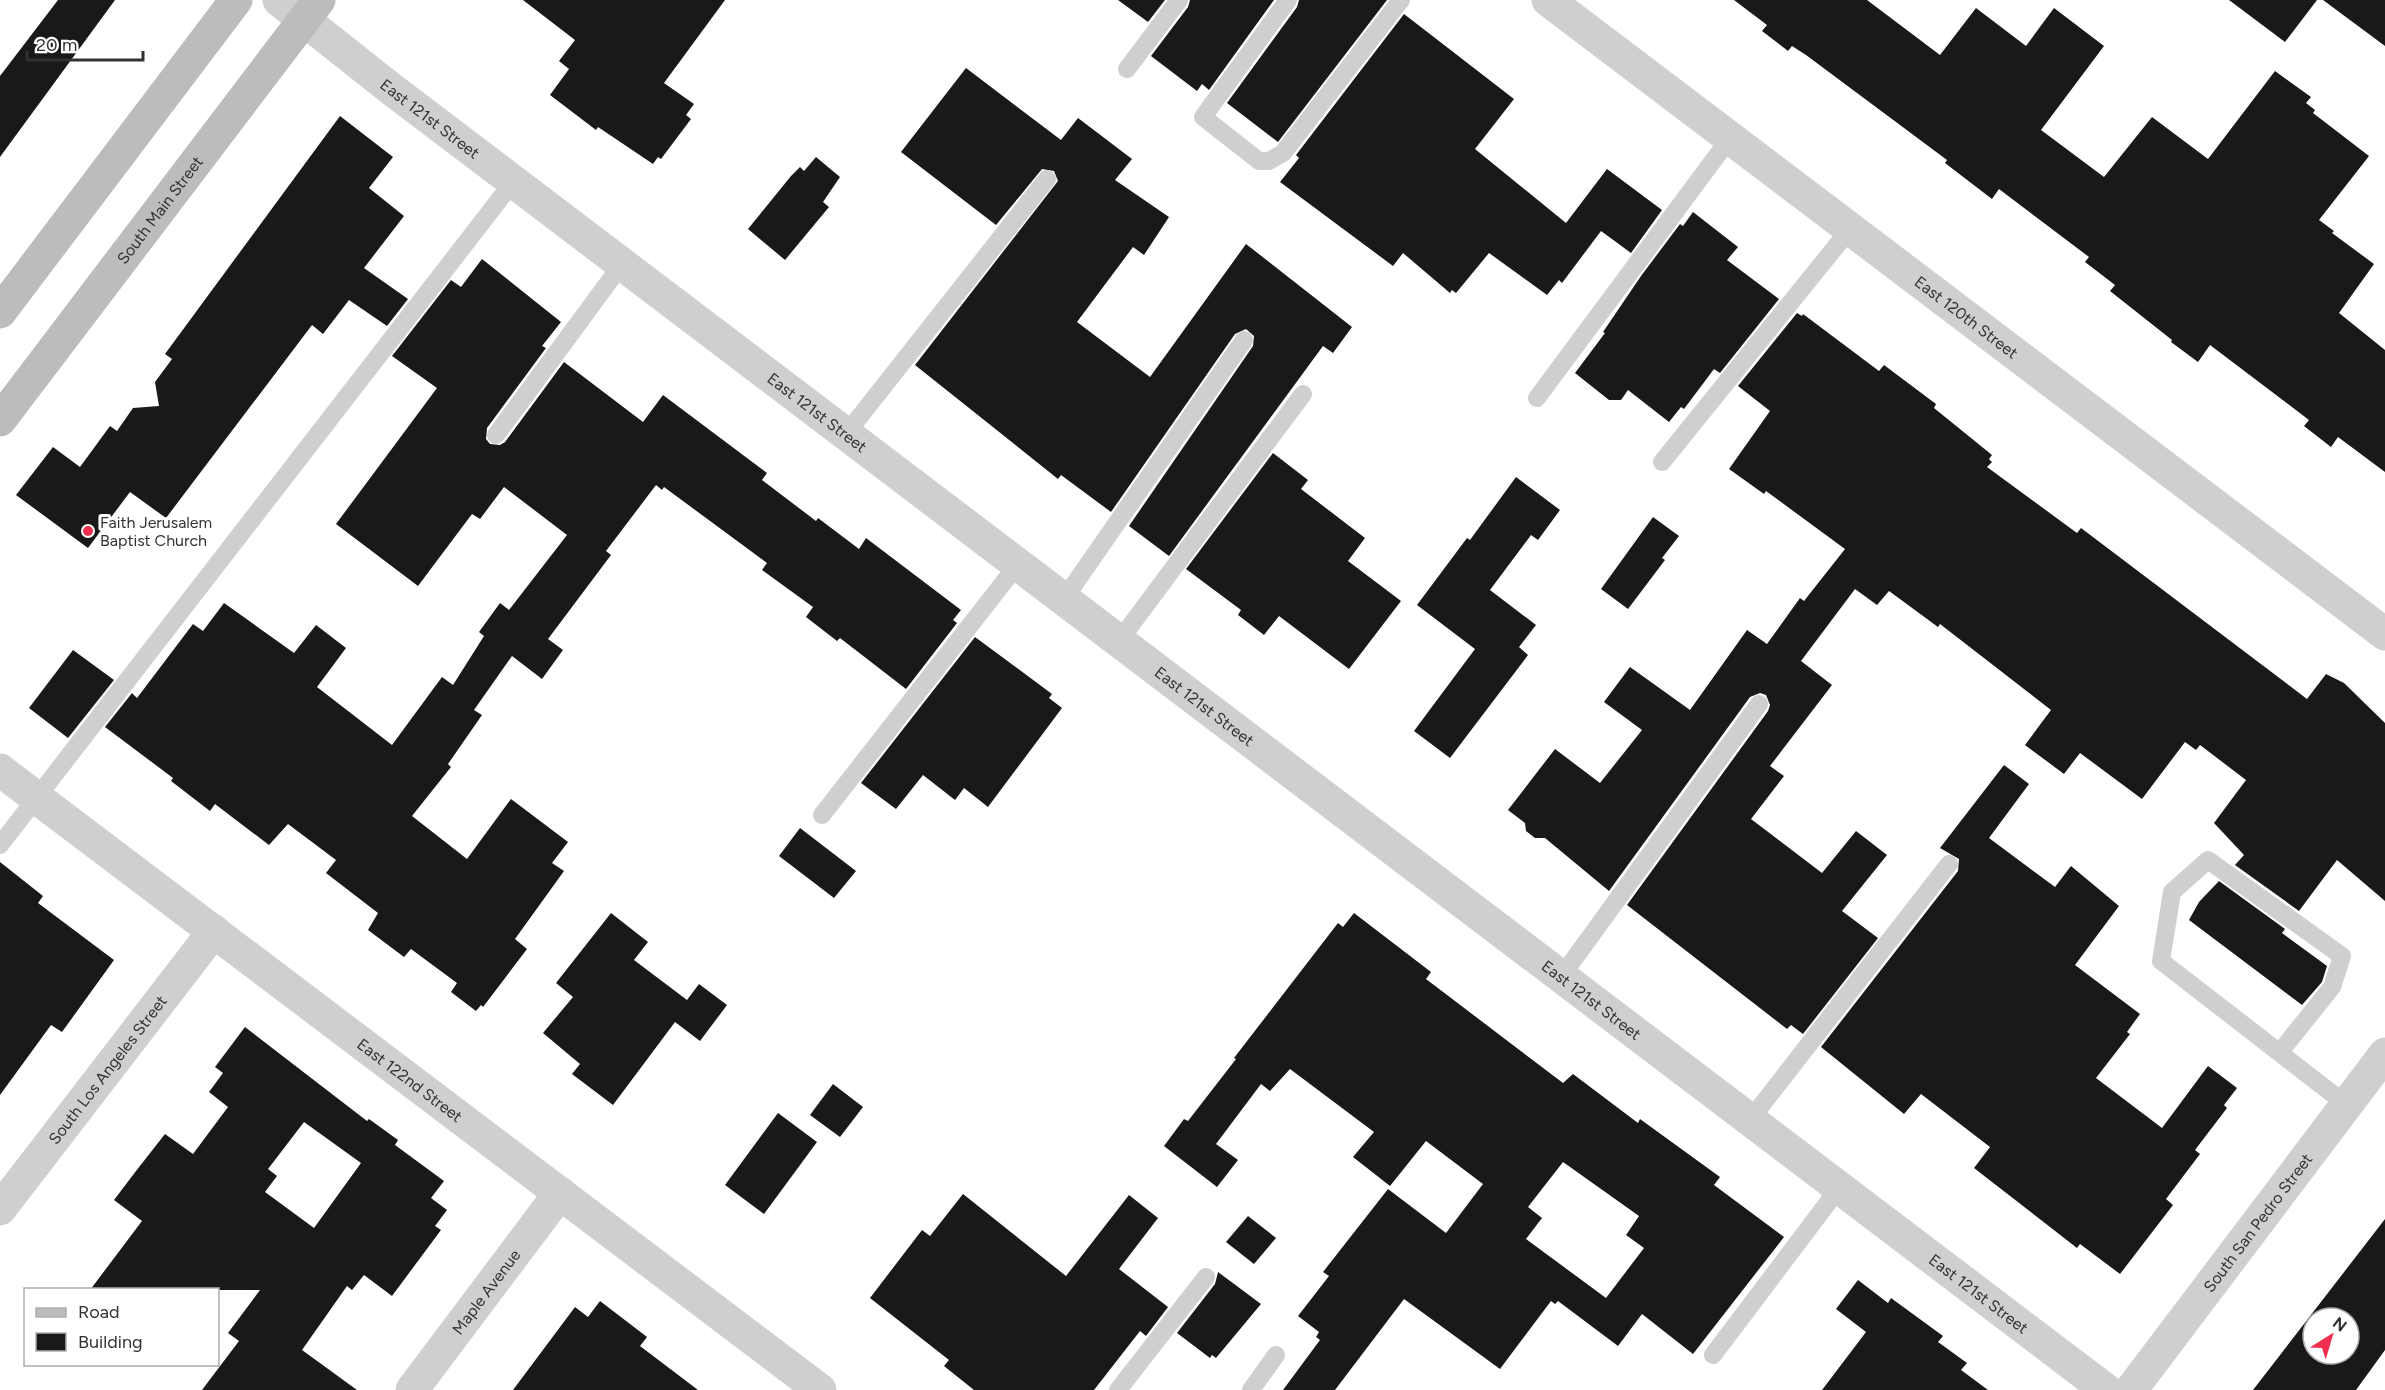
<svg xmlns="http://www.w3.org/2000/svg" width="2385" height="1390" font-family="Figtree,sans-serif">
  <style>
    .building { fill: #191919; fill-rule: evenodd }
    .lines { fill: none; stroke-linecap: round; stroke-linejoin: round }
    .service { stroke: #cfcfcf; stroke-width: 18 }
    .minor { stroke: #cfcfcf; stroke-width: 33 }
    .tertiary { stroke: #cfcfcf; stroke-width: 33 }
    .secondary { stroke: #bcbcbc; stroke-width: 33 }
    .poi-dot { fill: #f02e4e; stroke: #fff; stroke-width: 2 }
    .labels { text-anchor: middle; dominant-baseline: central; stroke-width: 6; stroke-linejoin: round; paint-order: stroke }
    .street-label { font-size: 16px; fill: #323232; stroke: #fff }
    .poi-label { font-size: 16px; fill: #323232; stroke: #fff; text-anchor: start }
  </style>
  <rect width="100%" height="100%" fill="#fff"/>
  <g class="building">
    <path d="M 58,0 L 115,0 L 0,157 L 0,76 Z"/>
    <path d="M 523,0 L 725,0 L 664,83 L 694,104 L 686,115 L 691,119 L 661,159 L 658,157 L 653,164 L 598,127 L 596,130 L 550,95 L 569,69 L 559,61 L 575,40 Z"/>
    <path d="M 1118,0 L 1165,0 L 1148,22 Z"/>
    <path d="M 1190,0 L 1274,0 L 1209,90 L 1202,84 L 1197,91 L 1151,56 L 1188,7 Z"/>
    <path d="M 1299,0 L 1387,0 L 1278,142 L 1227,103 L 1297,7 Z"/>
    <path d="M 1734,0 L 1867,0 L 1940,55 L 1976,8 L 2026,46 L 2054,8 L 2104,46 L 2041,130 L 2104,177 L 2152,117 L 2208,159 L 2275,71 L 2311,97 L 2306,103 L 2315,110 L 2313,113 L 2369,156 L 2319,220 L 2334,231 L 2332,233 L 2374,264 L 2339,313 L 2385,350 L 2385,472 L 2338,437 L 2331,447 L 2304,426 L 2309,420 L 2210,345 L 2198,362 L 2171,342 L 2172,340 L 2110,291 L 2115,285 L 2085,262 L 2089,257 L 1999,189 L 1992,199 L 1945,163 L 1947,160 L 1806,55 L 1792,46 L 1788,51 L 1762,31 L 1767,25 Z"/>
    <path d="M 2229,0 L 2317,0 L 2285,42 Z"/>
    <path d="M 2323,0 L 2385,0 L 2385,46 Z"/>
    <path d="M 1404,14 L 1514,99 L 1475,149 L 1566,223 L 1607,169 L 1662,210 L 1631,253 L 1601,231 L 1562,283 L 1559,280 L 1547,295 L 1489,253 L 1456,293 L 1452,290 L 1450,293 L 1403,253 L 1393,266 L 1280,182 L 1299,158 L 1296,155 Z"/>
    <path d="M 966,68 L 1061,140 L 1078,118 L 1132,159 L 1115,180 L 1169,217 L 1144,255 L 1133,247 L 1077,322 L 1150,377 L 1246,244 L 1352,327 L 1333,353 L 1323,346 L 1169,556 L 1129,526 L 1253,346 L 1254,336 L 1246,329 L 1235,334 L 1111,512 L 1061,475 L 1058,479 L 915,365 L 1058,181 L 1054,171 L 1042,169 L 996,225 L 901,152 Z"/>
    <path d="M 340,116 L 393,157 L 369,188 L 404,216 L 364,268 L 408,299 L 387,326 L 349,300 L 323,334 L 312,325 L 166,518 L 130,492 L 88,548 L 16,495 L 53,447 L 80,467 L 110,426 L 117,431 L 133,408 L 159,406 L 155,382 L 172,359 L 165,354 Z"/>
    <path d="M 816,157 L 840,177 L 823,202 L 829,207 L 785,260 L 748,229 L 791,176 L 800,167 L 804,171 Z"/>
    <path d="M 1693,212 L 1738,247 L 1727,260 L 1779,299 L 1720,373 L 1714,369 L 1684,409 L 1681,407 L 1669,422 L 1628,390 L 1621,400 L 1609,400 L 1575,373 L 1605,333 L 1603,332 L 1641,276 L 1680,224 L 1683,226 Z"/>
    <path d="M 482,259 L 561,322 L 542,346 L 546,348 L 487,428 L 486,439 L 490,444 L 500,445 L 505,442 L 564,362 L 643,422 L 663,395 L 767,473 L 762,480 L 816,521 L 818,518 L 859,549 L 866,538 L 961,610 L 953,620 L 957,623 L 906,689 L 840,638 L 837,641 L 806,617 L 813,607 L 762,570 L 767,563 L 664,487 L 662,490 L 656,485 L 606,551 L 611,555 L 548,639 L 563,650 L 542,679 L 512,656 L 474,710 L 482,715 L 448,764 L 451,767 L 412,816 L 467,859 L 511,799 L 568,842 L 552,863 L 564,871 L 515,939 L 527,949 L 483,1007 L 481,1005 L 476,1011 L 451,992 L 457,983 L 411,949 L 404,957 L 368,930 L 378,913 L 326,873 L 336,860 L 288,824 L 269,845 L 215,804 L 210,811 L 171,781 L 173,778 L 105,727 L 132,693 L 137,698 L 193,624 L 203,631 L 224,603 L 294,653 L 316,625 L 346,648 L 317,687 L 392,745 L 442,677 L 453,685 L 484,636 L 479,632 L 500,603 L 509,610 L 567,535 L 504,487 L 480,519 L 472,514 L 418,586 L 336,524 L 437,388 L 392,356 L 451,280 L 461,287 Z"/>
    <path d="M 1797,313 L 1802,316 L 1803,314 L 1879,371 L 1884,365 L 1936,404 L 1934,408 L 1992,455 L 1989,459 L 1992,462 L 1987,467 L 2077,533 L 2081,528 L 2307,699 L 2326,674 L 2344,683 L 2385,723 L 2385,901 L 2337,860 L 2299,911 L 2235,865 L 2244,855 L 2214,823 L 2246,780 L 2200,745 L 2196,750 L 2185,742 L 2142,799 L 2080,753 L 2064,774 L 2025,745 L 2051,710 L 1940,624 L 1938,627 L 1889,591 L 1877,605 L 1855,589 L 1801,661 L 1832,685 L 1770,766 L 1784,776 L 1751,819 L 1822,873 L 1856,831 L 1887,855 L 1842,911 L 1878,938 L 1803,1034 L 1791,1025 L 1787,1029 L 1627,905 L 1768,711 L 1770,705 L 1766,695 L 1760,693 L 1750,697 L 1609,891 L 1545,838 L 1535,838 L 1526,831 L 1525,823 L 1508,810 L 1555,749 L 1600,783 L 1642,730 L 1604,702 L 1630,667 L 1690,710 L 1747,630 L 1767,644 L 1800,598 L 1804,601 L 1845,549 L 1766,491 L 1764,494 L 1729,469 L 1770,411 L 1738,386 Z"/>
    <path d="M 1273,453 L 1308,480 L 1301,489 L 1365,538 L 1348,561 L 1401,601 L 1349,669 L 1279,616 L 1264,635 L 1238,615 L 1241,610 L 1186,569 Z"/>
    <path d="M 1516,477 L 1560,510 L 1538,540 L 1531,535 L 1490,590 L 1536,625 L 1519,647 L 1528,655 L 1450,758 L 1414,731 L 1475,649 L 1417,605 L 1467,538 L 1470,540 Z"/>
    <path d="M 1653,517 L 1679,536 L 1662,558 L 1665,560 L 1628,609 L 1601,589 Z"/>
    <path d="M 975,637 L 1052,694 L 1049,698 L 1062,708 L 988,807 L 964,788 L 955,800 L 923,775 L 896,809 L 861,783 Z"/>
    <path d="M 73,650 L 114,680 L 68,738 L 29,708 Z"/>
    <path d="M 2004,765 L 2029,784 L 1989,838 L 2055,887 L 2071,866 L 2119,906 L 2075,965 L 2140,1014 L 2127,1032 L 2130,1034 L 2096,1078 L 2162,1128 L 2208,1066 L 2237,1088 L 2224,1105 L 2227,1108 L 2195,1150 L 2200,1154 L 2166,1199 L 2173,1205 L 2120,1274 L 2080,1244 L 2077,1248 L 1974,1168 L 1990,1147 L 1921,1094 L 1904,1114 L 1821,1047 L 1958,871 L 1959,859 L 1940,848 Z"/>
    <path d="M 800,828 L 856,871 L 834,898 L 779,856 Z"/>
    <path d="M 0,862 L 43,896 L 38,903 L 114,960 L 62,1032 L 51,1025 L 0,1095 Z"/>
    <path d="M 2219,881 L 2285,929 L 2282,933 L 2327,966 L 2322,982 L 2302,1005 L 2189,920 L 2199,902 Z"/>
    <path d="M 611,913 L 648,942 L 634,960 L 687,1000 L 699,984 L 727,1005 L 700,1041 L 675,1022 L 613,1105 L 572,1074 L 580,1064 L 543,1033 L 573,997 L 556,983 Z"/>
    <path d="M 1354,913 L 1431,972 L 1426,979 L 1563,1083 L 1573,1074 L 1638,1123 L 1640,1119 L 1720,1177 L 1714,1185 L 1784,1237 L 1693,1354 L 1642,1314 L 1618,1346 L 1558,1301 L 1555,1304 L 1551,1301 L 1500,1369 L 1404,1299 L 1335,1390 L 1283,1390 L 1320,1340 L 1316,1337 L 1319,1332 L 1298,1316 L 1329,1276 L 1323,1272 L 1388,1189 L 1446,1233 L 1483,1184 L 1426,1141 L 1390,1186 L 1353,1157 L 1374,1132 L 1290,1069 L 1270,1091 L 1261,1084 L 1216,1144 L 1238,1160 L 1217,1187 L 1164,1146 L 1184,1119 L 1188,1121 L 1236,1059 L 1234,1058 L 1338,923 L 1343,927 ZM 1563,1162 L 1639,1216 L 1626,1235 L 1644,1248 L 1606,1298 L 1526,1239 L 1542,1218 L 1528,1207 Z"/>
    <path d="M 245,1027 L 367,1121 L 369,1119 L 398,1140 L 395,1145 L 444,1181 L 431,1198 L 447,1210 L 435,1226 L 441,1230 L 392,1296 L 364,1275 L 352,1290 L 347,1286 L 302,1350 L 357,1390 L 202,1390 L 239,1341 L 228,1333 L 260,1290 L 90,1290 L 142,1221 L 114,1200 L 136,1171 L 165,1134 L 193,1154 L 228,1107 L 209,1092 L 223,1073 L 215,1067 ZM 304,1122 L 361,1163 L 314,1228 L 265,1192 L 277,1176 L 268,1169 Z"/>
    <path d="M 833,1084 L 863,1107 L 840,1137 L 810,1115 Z"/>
    <path d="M 778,1113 L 817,1142 L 764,1214 L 725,1185 Z"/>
    <path d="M 963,1194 L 1066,1276 L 1129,1195 L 1158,1218 L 1119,1269 L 1168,1307 L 1146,1336 L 1140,1331 L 1094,1390 L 974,1390 L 944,1366 L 949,1360 L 870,1298 L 922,1230 L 930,1236 Z"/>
    <path d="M 1248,1216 L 1276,1238 L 1254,1264 L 1226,1242 Z"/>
    <path d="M 2385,1219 L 2385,1350 L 2356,1390 L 2253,1390 ZM 2313,1318 L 2349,1318 L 2349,1354 L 2313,1354 Z"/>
    <path d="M 1218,1272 L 1261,1304 L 1216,1358 L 1212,1355 L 1210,1358 L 1177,1333 L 1215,1284 Z"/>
    <path d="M 1858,1280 L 1888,1303 L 1891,1298 L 1943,1336 L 1938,1342 L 1967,1363 L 1961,1370 L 1988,1390 L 1822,1390 L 1866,1332 L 1836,1309 Z"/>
    <path d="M 600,1301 L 647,1337 L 640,1346 L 698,1390 L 513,1390 L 575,1307 L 588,1317 Z"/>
  </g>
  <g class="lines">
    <g class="service">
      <path d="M 1288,0 L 1203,117 L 1259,161 L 1269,161 L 1283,153 L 1401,0"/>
      <path d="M 1127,69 L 1179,0"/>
      <path d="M 1537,398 L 1730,138"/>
      <path d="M 846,434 L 1047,179"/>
      <path d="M 496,435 L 622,264"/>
      <path d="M 1662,462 L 1850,229"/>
      <path d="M 1064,599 L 1244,340"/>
      <path d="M 1119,641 L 1303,394"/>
      <path d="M 822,815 L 1018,564"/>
      <path d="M 0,845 L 513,182"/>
      <path d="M 1561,977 L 1759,704"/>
      <path d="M 2280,1052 L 2332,987 L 2342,956 L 2208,860 L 2172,892 L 2161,961 L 2347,1105"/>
      <path d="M 1750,1120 L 1949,864"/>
      <path d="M 1713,1355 L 1839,1188"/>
      <path d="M 1118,1390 L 1206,1277"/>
      <path d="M 1251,1390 L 1276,1355"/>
    </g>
    <g class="minor">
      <path id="s1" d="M 279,0 L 390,88 L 2106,1390"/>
      <path id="s2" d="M 0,770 L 820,1390"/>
      <path id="s3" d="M 0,1209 L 214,931"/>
      <path id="s4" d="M 412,1390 L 560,1193"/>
    </g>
    <g class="tertiary">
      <path id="s5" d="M 1548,0 L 2385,634"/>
      <path id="s6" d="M 2131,1390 L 2385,1054"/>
    </g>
    <g class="secondary">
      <path d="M 0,312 L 236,0"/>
      <path id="s7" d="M 0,420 L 319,0"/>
    </g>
  </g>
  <circle class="poi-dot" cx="88" cy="531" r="6"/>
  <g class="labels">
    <g class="street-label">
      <text stroke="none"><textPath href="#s1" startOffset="192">East 121st Street</textPath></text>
      <text stroke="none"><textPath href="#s7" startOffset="264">South Main Street</textPath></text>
      <text stroke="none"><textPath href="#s5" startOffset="525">East 120th Street</textPath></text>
      <text stroke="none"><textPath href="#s1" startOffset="678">East 121st Street</textPath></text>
      <text stroke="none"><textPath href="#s1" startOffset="1164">East 121st Street</textPath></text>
      <text stroke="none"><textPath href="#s1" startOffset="1650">East 121st Street</textPath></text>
      <text stroke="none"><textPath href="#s3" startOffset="176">South Los Angeles Street</textPath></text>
      <text stroke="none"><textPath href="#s2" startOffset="514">East 122nd Street</textPath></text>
      <text stroke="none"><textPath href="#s6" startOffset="210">South San Pedro Street</textPath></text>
      <text stroke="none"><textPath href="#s4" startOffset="123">Maple Avenue</textPath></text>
      <text stroke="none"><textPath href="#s1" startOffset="2136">East 121st Street</textPath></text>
    </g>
    <g class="poi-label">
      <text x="100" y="522">Faith Jerusalem<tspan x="100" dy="18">Baptist Church</tspan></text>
    </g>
  </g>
  <rect x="24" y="1288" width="195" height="78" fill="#ffffff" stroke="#adadad" stroke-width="1.5"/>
  <rect x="36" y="1308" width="30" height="9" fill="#bcbcbc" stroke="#adadad" stroke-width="1.5"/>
  <text x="78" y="1318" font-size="18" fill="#323232">Road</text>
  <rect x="36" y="1333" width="30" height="18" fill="#191919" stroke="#adadad" stroke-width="1.5"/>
  <text x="78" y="1348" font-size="18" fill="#323232">Building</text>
  <g transform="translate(2331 1336) rotate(37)"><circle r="28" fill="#ffffff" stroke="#adadad" stroke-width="1.5"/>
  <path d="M0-4.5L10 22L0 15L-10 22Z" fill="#f02e4e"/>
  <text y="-9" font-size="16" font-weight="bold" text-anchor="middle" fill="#323232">N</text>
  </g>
  <path d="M27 51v9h116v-9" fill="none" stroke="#323232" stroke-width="3"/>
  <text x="36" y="51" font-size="18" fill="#323232" stroke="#ffffff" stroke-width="4.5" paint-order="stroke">20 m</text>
</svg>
